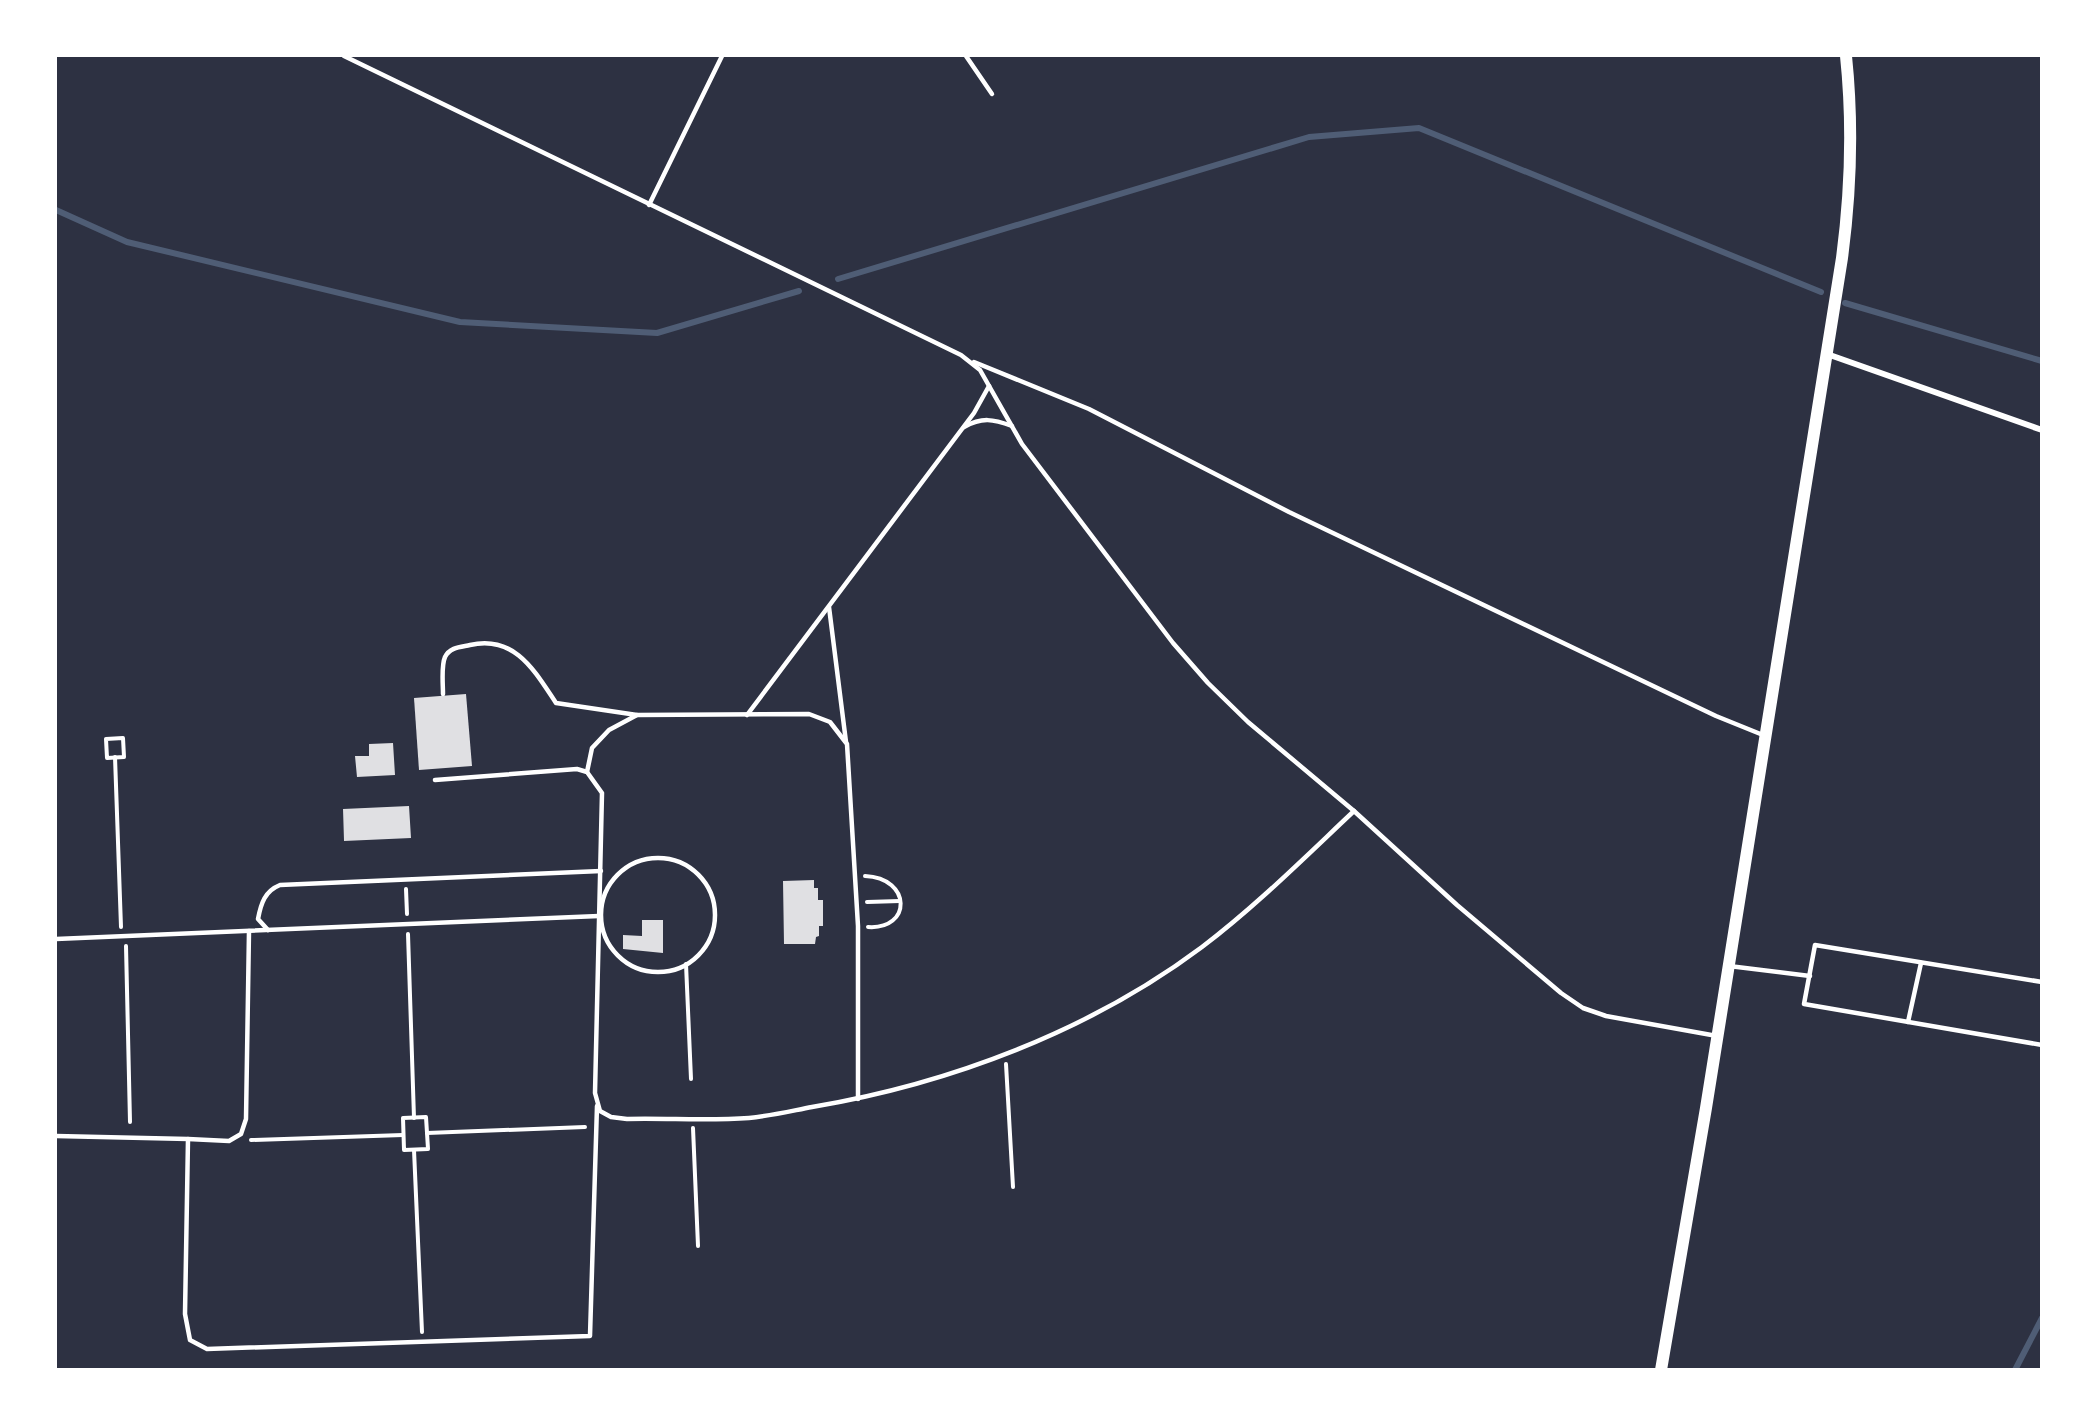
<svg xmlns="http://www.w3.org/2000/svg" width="2097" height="1425" font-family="'PT Sans',sans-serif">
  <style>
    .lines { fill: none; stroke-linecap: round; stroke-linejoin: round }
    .stream { stroke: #4f5d75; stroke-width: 6 }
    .building { fill: #e0e0e3 }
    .path { stroke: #fff; stroke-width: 4 }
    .service { stroke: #fff; stroke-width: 4.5 }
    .minor { stroke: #fff; stroke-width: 6 }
    .secondary { stroke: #fff; stroke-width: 12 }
  </style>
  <rect width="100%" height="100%" fill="#2d3142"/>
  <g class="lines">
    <g class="stream">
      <path d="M 56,210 L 127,242 L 460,322 L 657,333 L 799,291"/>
      <path d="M 838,279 L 1309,137 L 1419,128 L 1821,292"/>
      <path d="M 1845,303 L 2042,361"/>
      <path d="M 2015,1370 L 2042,1318"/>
    </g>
  </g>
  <g class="building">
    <path d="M 466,694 L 472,766 L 419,770 L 414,698 Z"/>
    <path d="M 393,743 L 395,775 L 357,777 L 355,756 L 369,756 L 369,744 Z"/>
    <path d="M 409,806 L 411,838 L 344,841 L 343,809 Z"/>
    <path d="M 814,880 L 814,888 L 818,888 L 818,900 L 823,900 L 823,926 L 819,926 L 819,936 L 816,937 L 815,944 L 784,944 L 783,881 Z"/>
    <path d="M 642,920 L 663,920 L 663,953 L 623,949 L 623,935 L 642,936 Z"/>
  </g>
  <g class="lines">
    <g class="path">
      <path d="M 123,738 L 124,757 L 107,758 L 106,739 Z"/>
      <path d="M 115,757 L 121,927"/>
      <path d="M 865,876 C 912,878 912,930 868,927"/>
      <path d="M 406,889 L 407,914"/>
      <path d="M 867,902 L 900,901"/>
      <path d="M 408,934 L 414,1118"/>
      <path d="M 126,946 L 130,1122"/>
      <path d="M 686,964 L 691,1079"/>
      <path d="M 1006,1064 L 1013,1187"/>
      <path d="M 426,1117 L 428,1149 L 404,1150 L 403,1118 Z"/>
      <path d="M 693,1128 L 698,1246"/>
      <path d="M 427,1133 L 585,1127"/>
      <path d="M 251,1140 L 403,1135"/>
      <path d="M 414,1150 L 422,1332"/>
    </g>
    <g class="service">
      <path d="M 344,56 L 961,355 L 980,370 L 1022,444 L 1173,643 L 1208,683 L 1248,722 L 1354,811 L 1457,905 L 1561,993 L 1583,1008 L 1606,1016 L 1717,1036"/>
      <path d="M 966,56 L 992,94"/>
      <path d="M 649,205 L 722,56"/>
      <path d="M 974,362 L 1089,409 L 1289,512 L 1716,716 L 1763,735"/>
      <path d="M 964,427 C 982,417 993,419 1012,426"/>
      <path d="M 829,607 L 846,742"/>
      <path d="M 443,694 C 443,684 441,666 445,657 C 450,647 461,647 470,645 C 515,635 534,670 556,703 L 637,715"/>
      <path d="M 747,715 L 974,413 L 989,386"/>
      <path d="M 587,772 L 592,748 L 609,730 L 637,715 L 809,714 L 830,722 L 847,744 L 858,926 L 858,1099"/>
      <path d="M 435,780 L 577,769 L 587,772 L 602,793 L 595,1093 L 600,1111 L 611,1117 L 627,1119 C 667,1118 709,1121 749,1118 C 770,1116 791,1111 812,1107 C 949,1084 1090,1031 1202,947 C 1256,906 1304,858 1354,811"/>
      <circle cx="658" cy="915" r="57"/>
      <path d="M 268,930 L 258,919 C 261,903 265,891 280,885 L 601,871"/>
      <path d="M 56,939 L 599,916"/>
      <path d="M 1729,966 L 1810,976"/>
      <path d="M 2042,982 L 1815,945 L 1804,1004 L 2042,1045"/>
      <path d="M 1908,1022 L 1921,963"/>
      <path d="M 56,1136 L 188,1139 L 185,1314 L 190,1340 L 207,1349 L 590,1336 L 597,1106"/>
      <path d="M 188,1139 L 229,1141 L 241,1134 L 246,1119 L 249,931"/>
    </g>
    <path class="minor" d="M 1827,354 L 2042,430"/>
    <path class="secondary" d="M 1661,1370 L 1706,1108 L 1842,258 C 1851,190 1853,123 1846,56"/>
  </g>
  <rect width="2097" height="1425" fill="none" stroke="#ffffff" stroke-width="114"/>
</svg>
